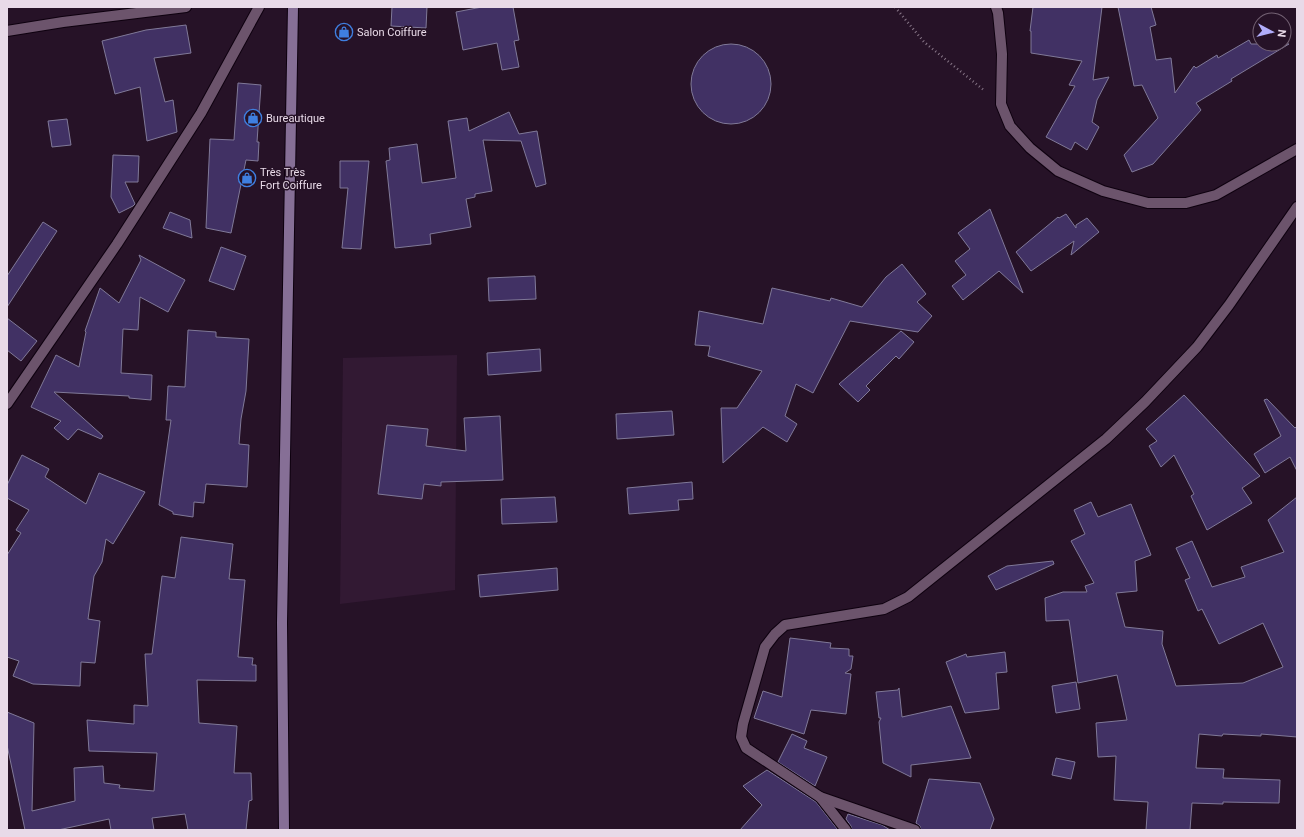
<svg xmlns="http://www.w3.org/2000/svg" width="1304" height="837" font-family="Roboto,sans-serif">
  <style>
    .built { fill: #321933 }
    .building { fill: #413164; stroke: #807998 }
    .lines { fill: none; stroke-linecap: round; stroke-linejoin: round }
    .street-casing { stroke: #0e010f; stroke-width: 12 }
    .secondary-casing { stroke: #0e010f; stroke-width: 12 }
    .path { stroke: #897889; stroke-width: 2.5; stroke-dasharray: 1 3; stroke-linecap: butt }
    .street { stroke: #6c546c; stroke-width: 10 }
    .secondary { stroke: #866f96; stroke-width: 10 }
    .labels { text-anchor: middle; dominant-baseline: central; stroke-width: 3; stroke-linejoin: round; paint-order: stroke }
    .poi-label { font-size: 11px; fill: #e8dae8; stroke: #261227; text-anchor: start }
  </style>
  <rect width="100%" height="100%" fill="#261227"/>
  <path class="built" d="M 457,355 L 455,590 L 340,604 L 343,358 Z"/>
  <g class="building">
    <path d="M 392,7 L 427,7 L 426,28 L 391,26 Z"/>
    <path d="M 482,7 L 513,7 L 519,40 L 514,41 L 519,67 L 502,70 L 497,43 L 463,50 L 456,12 Z"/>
    <path d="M 1033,7 L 1102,7 L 1093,80 L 1109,77 L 1097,100 L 1092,122 L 1099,127 L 1087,150 L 1075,142 L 1071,150 L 1046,137 L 1075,86 L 1069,85 L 1082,61 L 1031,53 L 1031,31 L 1030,31 Z"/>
    <path d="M 1118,7 L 1151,7 L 1156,25 L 1150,27 L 1156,60 L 1171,58 L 1175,93 L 1194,66 L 1196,68 L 1217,55 L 1218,58 L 1249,40 L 1251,44 L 1289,44 L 1231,79 L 1232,81 L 1196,103 L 1201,110 L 1153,164 L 1132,172 L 1124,155 L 1158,118 L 1142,85 L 1134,86 Z"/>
    <path d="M 186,25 L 191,53 L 154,58 L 165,102 L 173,100 L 177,132 L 147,141 L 140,87 L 115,94 L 102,41 L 146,30 Z"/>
    <circle cx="731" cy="84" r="40"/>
    <path d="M 238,83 L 261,85 L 257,142 L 259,142 L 258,161 L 246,160 L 231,233 L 206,228 L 210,139 L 234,140 Z"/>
    <path d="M 509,112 L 519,134 L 537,131 L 546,184 L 536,187 L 521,141 L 483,140 L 492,191 L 475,194 L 475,197 L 466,199 L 471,227 L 430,234 L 431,244 L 395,248 L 386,161 L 390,160 L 389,148 L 417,144 L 422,183 L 456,178 L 448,121 L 467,118 L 469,131 Z"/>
    <path d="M 67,119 L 71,145 L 52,147 L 48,121 Z"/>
    <path d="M 113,155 L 139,156 L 138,182 L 125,182 L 135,204 L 133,206 L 119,213 L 111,197 Z"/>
    <path d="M 340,161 L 369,161 L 361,249 L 342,248 L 348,188 L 340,188 Z"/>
    <path d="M 990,209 L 1023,293 L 999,271 L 963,300 L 952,286 L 966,275 L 955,261 L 970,249 L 958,233 Z"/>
    <path d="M 170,212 L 190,220 L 192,238 L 163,228 Z"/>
    <path d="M 1066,214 L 1076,228 L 1076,225 L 1087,218 L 1099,232 L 1071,255 L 1074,241 L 1031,271 L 1016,252 L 1058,217 L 1059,218 Z"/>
    <path d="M 43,222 L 57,231 L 7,307 L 7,276 Z"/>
    <path d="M 221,247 L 246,256 L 234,290 L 209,281 Z"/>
    <path d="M 139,255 L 185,280 L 168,312 L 140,297 L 138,330 L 123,329 L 121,373 L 152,375 L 151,400 L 129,398 L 129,396 L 54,392 L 103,436 L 101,439 L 78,429 L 68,440 L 54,428 L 61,421 L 31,407 L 56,355 L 79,367 L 86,332 L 85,331 L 100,288 L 119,303 L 141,260 Z"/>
    <path d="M 902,264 L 926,294 L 917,302 L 932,316 L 918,332 L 850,321 L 813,393 L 796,384 L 785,416 L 797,424 L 787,442 L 763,427 L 723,463 L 721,408 L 737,408 L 762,371 L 708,356 L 710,346 L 695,345 L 699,311 L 763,324 L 772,288 L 830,301 L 831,298 L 862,307 L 886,277 Z"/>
    <path d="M 535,276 L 536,299 L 489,301 L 488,278 Z"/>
    <path d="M 7,318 L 37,341 L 21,361 L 7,350 Z"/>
    <path d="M 188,330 L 216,332 L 216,337 L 249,339 L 246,391 L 241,419 L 239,444 L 249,445 L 247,487 L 206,484 L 204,503 L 194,502 L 193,517 L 173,514 L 173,512 L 159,505 L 171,420 L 166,420 L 168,386 L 185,387 Z"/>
    <path d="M 901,331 L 914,342 L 899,359 L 896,356 L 866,386 L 870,390 L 858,402 L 839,384 Z"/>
    <path d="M 540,349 L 541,371 L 488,375 L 487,353 Z"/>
    <path d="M 1184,395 L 1260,476 L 1242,488 L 1252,503 L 1207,530 L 1191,496 L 1194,494 L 1174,455 L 1161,467 L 1149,446 L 1157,441 L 1146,429 Z"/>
    <path d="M 1267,399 L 1295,428 L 1297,426 L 1297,471 L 1290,457 L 1265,473 L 1254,454 L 1281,436 L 1264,400 Z"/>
    <path d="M 672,411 L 674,435 L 617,439 L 616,414 Z"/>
    <path d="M 500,416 L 503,480 L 441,482 L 441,486 L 424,484 L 422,499 L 378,494 L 387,425 L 428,429 L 426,446 L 466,451 L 464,418 Z"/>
    <path d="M 22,455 L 49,469 L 45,477 L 86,504 L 99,473 L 145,492 L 113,544 L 106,539 L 102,562 L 94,576 L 88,619 L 100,621 L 95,663 L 81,662 L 80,686 L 33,684 L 13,676 L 19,661 L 7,657 L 7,555 L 21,533 L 16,530 L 29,510 L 7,498 L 7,485 Z"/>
    <path d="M 692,482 L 693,499 L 678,500 L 679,510 L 629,514 L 627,488 Z"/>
    <path d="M 555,497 L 557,522 L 502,524 L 501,499 Z"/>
    <path d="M 1297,497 L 1297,737 L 1261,734 L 1261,736 L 1223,734 L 1222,736 L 1199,734 L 1196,768 L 1224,769 L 1223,778 L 1280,780 L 1279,803 L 1223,802 L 1223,804 L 1192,803 L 1190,830 L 1146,830 L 1148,802 L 1114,800 L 1116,756 L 1098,757 L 1096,723 L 1127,720 L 1117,675 L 1078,683 L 1069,620 L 1046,621 L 1045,598 L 1063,592 L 1087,592 L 1085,586 L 1094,583 L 1071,541 L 1085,534 L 1074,510 L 1091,502 L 1098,517 L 1131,504 L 1151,555 L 1135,561 L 1137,591 L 1116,593 L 1125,627 L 1163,631 L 1162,644 L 1176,686 L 1243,683 L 1283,667 L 1263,623 L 1219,644 L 1202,609 L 1198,611 L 1185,580 L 1190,578 L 1176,548 L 1192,541 L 1212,587 L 1245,577 L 1241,567 L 1284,552 L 1268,520 Z"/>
    <path d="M 181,537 L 233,544 L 229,579 L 245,580 L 238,657 L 253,658 L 252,665 L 256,665 L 256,681 L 197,680 L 199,723 L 237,726 L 234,773 L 251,773 L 252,800 L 249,801 L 246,830 L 188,830 L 185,814 L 152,818 L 154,830 L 111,830 L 109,819 L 58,830 L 25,830 L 7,745 L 7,712 L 34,723 L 32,811 L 75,801 L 74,768 L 103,766 L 104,783 L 120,785 L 119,788 L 154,791 L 157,753 L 89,751 L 87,720 L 134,724 L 134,705 L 148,706 L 145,654 L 152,654 L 162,576 L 175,578 Z"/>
    <path d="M 1053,561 L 1054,564 L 996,590 L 988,576 L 1007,566 Z"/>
    <path d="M 557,568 L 558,590 L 480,597 L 478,575 Z"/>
    <path d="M 790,638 L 831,643 L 830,648 L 849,649 L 849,656 L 853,656 L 851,669 L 845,673 L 851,674 L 846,714 L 811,710 L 804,734 L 754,718 L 763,691 L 782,697 Z"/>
    <path d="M 1005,652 L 1007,672 L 996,673 L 999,709 L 965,713 L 946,662 L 966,654 L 967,657 Z"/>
    <path d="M 1076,682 L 1080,709 L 1056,713 L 1052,686 Z"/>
    <path d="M 899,688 L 902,717 L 951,706 L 971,758 L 911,765 L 911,777 L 883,763 L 879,722 L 881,718 L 879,718 L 876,692 L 898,690 Z"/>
    <path d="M 792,734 L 807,741 L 804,748 L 827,757 L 815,786 L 778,762 Z"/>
    <path d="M 1056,758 L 1075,762 L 1071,779 L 1052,775 Z"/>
    <path d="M 767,770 L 816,802 L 838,830 L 740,830 L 762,805 L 743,786 Z"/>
    <path d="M 929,779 L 980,783 L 994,819 L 990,830 L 921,830 L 920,826 L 916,823 Z"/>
    <path d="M 848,814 L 882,825 L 890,830 L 852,830 L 851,826 L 846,819 Z"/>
  </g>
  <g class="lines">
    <defs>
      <g id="street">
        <path d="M 996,7 L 998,13 L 1002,54 L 1001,104 L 1010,126 L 1030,148 L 1058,171 L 1103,191 L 1148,203 L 1186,203 L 1216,195 L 1297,149"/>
        <path d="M 7,31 L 63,22 L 186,7"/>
        <path d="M 7,404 L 117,244 L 201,113 L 259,7"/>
        <path d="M 820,797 L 846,830"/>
        <path d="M 915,830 L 820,797 L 746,748 L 741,737 L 743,724 L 765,647 L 775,634 L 785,625 L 884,609 L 908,597 L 1106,439 L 1145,402 L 1197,347 L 1229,305 L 1297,207"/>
      </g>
      <path id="secondary" d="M 284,830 L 282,623 L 293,7"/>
    </defs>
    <use href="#street" class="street-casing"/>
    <use href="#secondary" class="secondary-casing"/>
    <path class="path" d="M 895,7 L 924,42 L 985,91"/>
    <use href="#street" class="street"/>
    <use href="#secondary" class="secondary"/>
  </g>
  <defs>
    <symbol id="shop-ring" viewBox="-11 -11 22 22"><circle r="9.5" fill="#261227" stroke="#3f7fe0" stroke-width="1.5"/><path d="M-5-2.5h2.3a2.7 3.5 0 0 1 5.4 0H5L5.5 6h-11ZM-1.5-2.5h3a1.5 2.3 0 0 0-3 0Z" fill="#3f7fe0"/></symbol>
  </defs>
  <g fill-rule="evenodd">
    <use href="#shop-ring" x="334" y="22" width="20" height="20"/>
    <use href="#shop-ring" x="243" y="108" width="20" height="20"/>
    <use href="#shop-ring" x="237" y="168" width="20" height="20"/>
  </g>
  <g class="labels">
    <g class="poi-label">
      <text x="357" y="32">Salon Coiffure</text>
      <text x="266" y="118">Bureautique</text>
      <text x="260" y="172">Très Très<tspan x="260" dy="13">Fort Coiffure</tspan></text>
    </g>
  </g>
  <rect width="1304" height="837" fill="none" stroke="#e8dae8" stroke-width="16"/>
  <g transform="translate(1272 32) rotate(97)"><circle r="19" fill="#261227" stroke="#746274"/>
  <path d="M0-3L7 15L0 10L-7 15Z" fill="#b1adfa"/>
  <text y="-6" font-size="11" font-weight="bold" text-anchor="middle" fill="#e8dae8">N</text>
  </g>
</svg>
